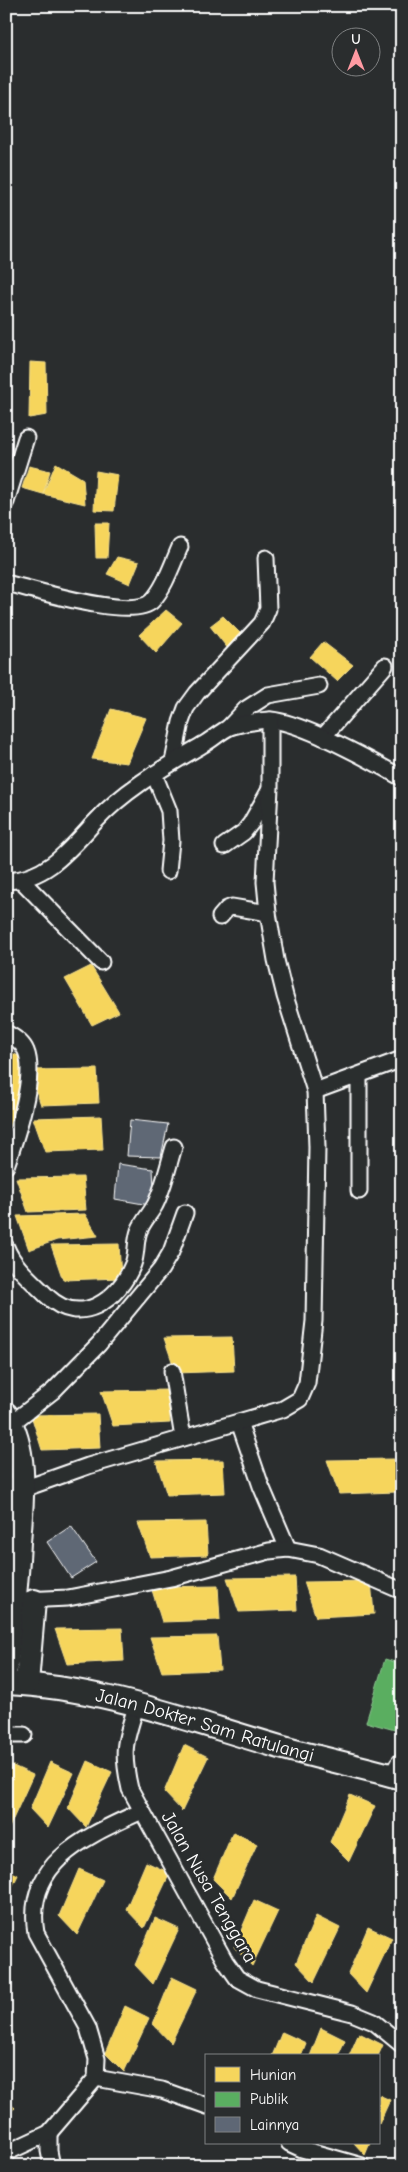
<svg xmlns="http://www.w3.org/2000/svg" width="408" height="2172" font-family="'Comic Neue',sans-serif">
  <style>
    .homes { fill: #f6d55c; stroke: #f9e28d }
    .public { fill: #5aae61; stroke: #8cc690 }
    .building { fill: #5e6775; stroke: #fff }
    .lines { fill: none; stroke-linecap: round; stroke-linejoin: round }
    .lane-casing { stroke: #fff; stroke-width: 11 }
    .street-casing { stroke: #fff; stroke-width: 19 }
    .secondary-casing { stroke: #fff; stroke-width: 26 }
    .lane { stroke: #2a2d2e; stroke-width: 8 }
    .street { stroke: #2a2d2e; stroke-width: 15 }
    .secondary { stroke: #2a2d2e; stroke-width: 22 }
    .labels { text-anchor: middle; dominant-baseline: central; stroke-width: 5; stroke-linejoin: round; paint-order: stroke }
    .street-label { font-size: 19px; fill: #fff; stroke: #2a2d2e }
  </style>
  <rect width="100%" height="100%" fill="#2a2d2e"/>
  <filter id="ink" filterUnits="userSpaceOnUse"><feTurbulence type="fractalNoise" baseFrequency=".02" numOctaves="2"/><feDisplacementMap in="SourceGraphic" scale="10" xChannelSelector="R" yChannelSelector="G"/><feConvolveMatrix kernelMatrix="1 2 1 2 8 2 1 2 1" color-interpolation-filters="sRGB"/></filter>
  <g filter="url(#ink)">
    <g class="homes">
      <path d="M 30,362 L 46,363 L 47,415 L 29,418 Z"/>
      <path d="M 56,463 L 83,479 L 85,504 L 43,494 Z"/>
      <path d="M 29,466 L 50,471 L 43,494 L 22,488 Z"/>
      <path d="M 96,471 L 118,475 L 114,511 L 94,510 Z"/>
      <path d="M 95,523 L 109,523 L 107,558 L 96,558 Z"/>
      <path d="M 117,557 L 139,562 L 130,584 L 107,574 Z"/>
      <path d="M 166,610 L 182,623 L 156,653 L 139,635 Z"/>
      <path d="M 223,616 L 243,636 L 229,650 L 210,626 Z"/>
      <path d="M 323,642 L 353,665 L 337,681 L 310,657 Z"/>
      <path d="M 111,709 L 146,718 L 127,763 L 92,759 Z"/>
      <path d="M 91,966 L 119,1012 L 92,1025 L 65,979 Z"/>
      <path d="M 7,1051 L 28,1060 L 6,1148 L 6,1055 Z"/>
      <path d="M 97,1069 L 99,1103 L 41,1105 L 29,1070 Z"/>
      <path d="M 101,1116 L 103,1150 L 45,1152 L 33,1118 Z"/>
      <path d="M 83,1177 L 86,1210 L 28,1212 L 16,1178 Z"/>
      <path d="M 85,1214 L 98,1236 L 57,1240 L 29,1250 L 17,1216 Z"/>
      <path d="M 119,1244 L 121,1278 L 63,1280 L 51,1245 Z"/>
      <path d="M 232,1337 L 234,1371 L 176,1373 L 164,1338 Z"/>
      <path d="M 168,1390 L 170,1423 L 113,1426 L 101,1391 Z"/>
      <path d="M 98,1414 L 100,1448 L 42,1450 L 31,1415 Z"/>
      <path d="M 394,1459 L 397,1492 L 339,1494 L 327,1460 Z"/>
      <path d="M 223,1460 L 225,1493 L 167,1495 L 156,1461 Z"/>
      <path d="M 206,1522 L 208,1555 L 150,1557 L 138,1523 Z"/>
      <path d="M 295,1577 L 297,1610 L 239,1612 L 227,1578 Z"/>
      <path d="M 371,1581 L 374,1614 L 316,1617 L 304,1582 Z"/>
      <path d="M 218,1586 L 220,1620 L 162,1622 L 151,1587 Z"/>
      <path d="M 122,1628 L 124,1661 L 67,1664 L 55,1629 Z"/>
      <path d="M 217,1636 L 220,1670 L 162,1672 L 150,1637 Z"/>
      <path d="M 184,1745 L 208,1757 L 182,1811 L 164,1792 Z"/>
      <path d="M 88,1761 L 112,1772 L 86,1827 L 68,1808 Z"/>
      <path d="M 50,1762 L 74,1773 L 48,1828 L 30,1809 Z"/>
      <path d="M 9,1764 L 33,1775 L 8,1830 L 6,1770 Z"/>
      <path d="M 350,1795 L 375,1806 L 349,1861 L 330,1842 Z"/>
      <path d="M 233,1832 L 257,1844 L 232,1898 L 213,1879 Z"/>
      <path d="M 146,1862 L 170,1873 L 144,1928 L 126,1909 Z"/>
      <path d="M 6,1869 L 18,1875 L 6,1900 Z"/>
      <path d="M 79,1869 L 103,1880 L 77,1935 L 59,1916 Z"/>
      <path d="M 254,1900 L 278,1911 L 252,1966 L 234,1947 Z"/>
      <path d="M 316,1916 L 340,1928 L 314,1982 L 296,1963 Z"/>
      <path d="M 155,1918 L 179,1929 L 153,1984 L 135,1965 Z"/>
      <path d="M 368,1927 L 392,1938 L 366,1993 L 348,1974 Z"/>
      <path d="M 172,1977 L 197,1989 L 171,2043 L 153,2024 Z"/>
      <path d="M 125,2006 L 149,2018 L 124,2072 L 105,2053 Z"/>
      <path d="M 321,2028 L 345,2040 L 338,2056 L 310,2056 Z"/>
      <path d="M 282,2032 L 306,2043 L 301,2056 L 272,2056 Z"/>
      <path d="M 359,2033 L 383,2045 L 378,2056 L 349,2056 Z"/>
      <path d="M 379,2095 L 390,2100 L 379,2124 Z"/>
      <path d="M 6,2099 L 15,2108 L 6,2115 Z"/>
      <path d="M 354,2143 L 370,2143 L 365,2155 Z"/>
    </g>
    <path class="public" d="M 385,1659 L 401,1664 L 402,1660 L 402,1732 L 366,1722 Z"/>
    <g class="building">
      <path d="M 130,1120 L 168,1124 L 161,1157 L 127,1156 Z"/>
      <path d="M 118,1164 L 153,1169 L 155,1206 L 115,1199 Z"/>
      <path d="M 71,1526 L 96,1562 L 71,1578 L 47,1542 Z"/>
    </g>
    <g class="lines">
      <defs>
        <path id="lane" d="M 389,1773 L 395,1762 L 402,1754"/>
        <g id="street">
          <path d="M 6,502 L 26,438"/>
          <path d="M 6,583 C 33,589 133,621 152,601 C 165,587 172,565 180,547"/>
          <path d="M 229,727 L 246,709 L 268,695 L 319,686"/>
          <path d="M 323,737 L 385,666"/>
          <path d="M 173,762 L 181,722 L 186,708 L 197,693 L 262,623 L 268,609 L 266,558"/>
          <path d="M 154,774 L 169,811 L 171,841 L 168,871"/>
          <path d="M 224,846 L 244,832 L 251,823 L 269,791"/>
          <path d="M 6,881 C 46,880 69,850 94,823 C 125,789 165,767 204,744 C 213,739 221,731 230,727 C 238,724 262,720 271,720 C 303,723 372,761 402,778"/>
          <path d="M 22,881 L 101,962"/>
          <path d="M 220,917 L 227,909 L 232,907 L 268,913"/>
          <path d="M 6,1033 C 14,1037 23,1043 26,1051 C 37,1077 15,1140 6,1166"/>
          <path d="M 359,1076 L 359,1191"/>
          <path d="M 315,1091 L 402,1059"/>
          <path d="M 6,1247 C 13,1266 33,1282 47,1296 C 80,1328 119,1300 133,1264 C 137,1254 135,1242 139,1231 C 143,1221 150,1214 155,1205 C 164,1187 168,1166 174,1147"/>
          <path d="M 172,1371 L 183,1438"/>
          <path d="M 239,1422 L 261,1486 L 288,1549"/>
          <path d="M 12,1423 L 53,1391 L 99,1344 L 161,1269 L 171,1252 L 185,1213"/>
          <path d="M 6,1486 L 23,1489 L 88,1466 L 283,1409 L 300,1399 L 307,1383 L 314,1321 L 317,1147 L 315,1091 L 285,996 L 276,960 L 268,913 L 265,882 L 270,788 L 270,720"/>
          <path d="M 24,1600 L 68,1598 L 171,1578 L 269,1551 L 288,1549 L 319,1555 L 402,1591"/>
          <path d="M 137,1704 C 125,1741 121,1750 130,1789 L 225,1961 L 237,1978 L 257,1989 L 352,2013 L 374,2022 L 402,2045"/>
          <path d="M 6,1735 L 24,1735"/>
          <path d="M 96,2078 L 162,2090 L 207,2106"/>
          <path d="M 49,2133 L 49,2151 L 52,2166"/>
          <path d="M 289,2143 L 302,2149 L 362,2166"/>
          <path d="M 6,2153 L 49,2133 L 96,2078 L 97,2059 L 88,2028 L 36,1933 C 24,1861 88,1836 142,1811"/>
        </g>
        <g id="secondary">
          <path d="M 6,1414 C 29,1452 22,1500 19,1542 C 17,1585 12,1627 6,1669"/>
          <path id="s1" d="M 6,1683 C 101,1687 190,1721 280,1747 C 320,1758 361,1767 402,1778"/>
          <path d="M 27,1683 L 34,1601"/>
        </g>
      </defs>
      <use href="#lane" class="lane-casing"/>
      <use href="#street" class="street-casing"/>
      <use href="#secondary" class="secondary-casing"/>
      <use href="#lane" class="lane"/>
      <use href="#street" class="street"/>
      <use href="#secondary" class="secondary"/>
    </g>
  </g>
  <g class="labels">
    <g class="street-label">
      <text stroke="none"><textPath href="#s1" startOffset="204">Jalan Dokter Sam Ratulangi</textPath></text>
      <text transform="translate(209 1887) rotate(60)">Jalan Nusa Tenggara</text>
    </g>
  </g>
  <rect width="408" height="2172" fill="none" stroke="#2a2d2e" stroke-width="25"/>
  <rect x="12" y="12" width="383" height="2147" fill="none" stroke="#fff" stroke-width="2" filter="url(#ink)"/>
  <rect x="205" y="2054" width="175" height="90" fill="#2a2d2e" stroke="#7f8182"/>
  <rect x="215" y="2067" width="25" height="15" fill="#f6d55c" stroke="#7f8182"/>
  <text x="250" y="2080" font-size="15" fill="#ffffff">Hunian</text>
  <rect x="215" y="2092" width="25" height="15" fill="#5aae61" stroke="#7f8182"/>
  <text x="250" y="2104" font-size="15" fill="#ffffff">Publik</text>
  <rect x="215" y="2117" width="25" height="15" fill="#5e6775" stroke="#7f8182"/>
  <text x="250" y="2130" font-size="15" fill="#ffffff">Lainnya</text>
  <g transform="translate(356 52)"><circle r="24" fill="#2a2d2e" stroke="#7f8182"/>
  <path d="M0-4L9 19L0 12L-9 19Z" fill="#ff9aa2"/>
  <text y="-8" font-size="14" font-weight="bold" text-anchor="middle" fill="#ffffff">U</text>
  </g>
</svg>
